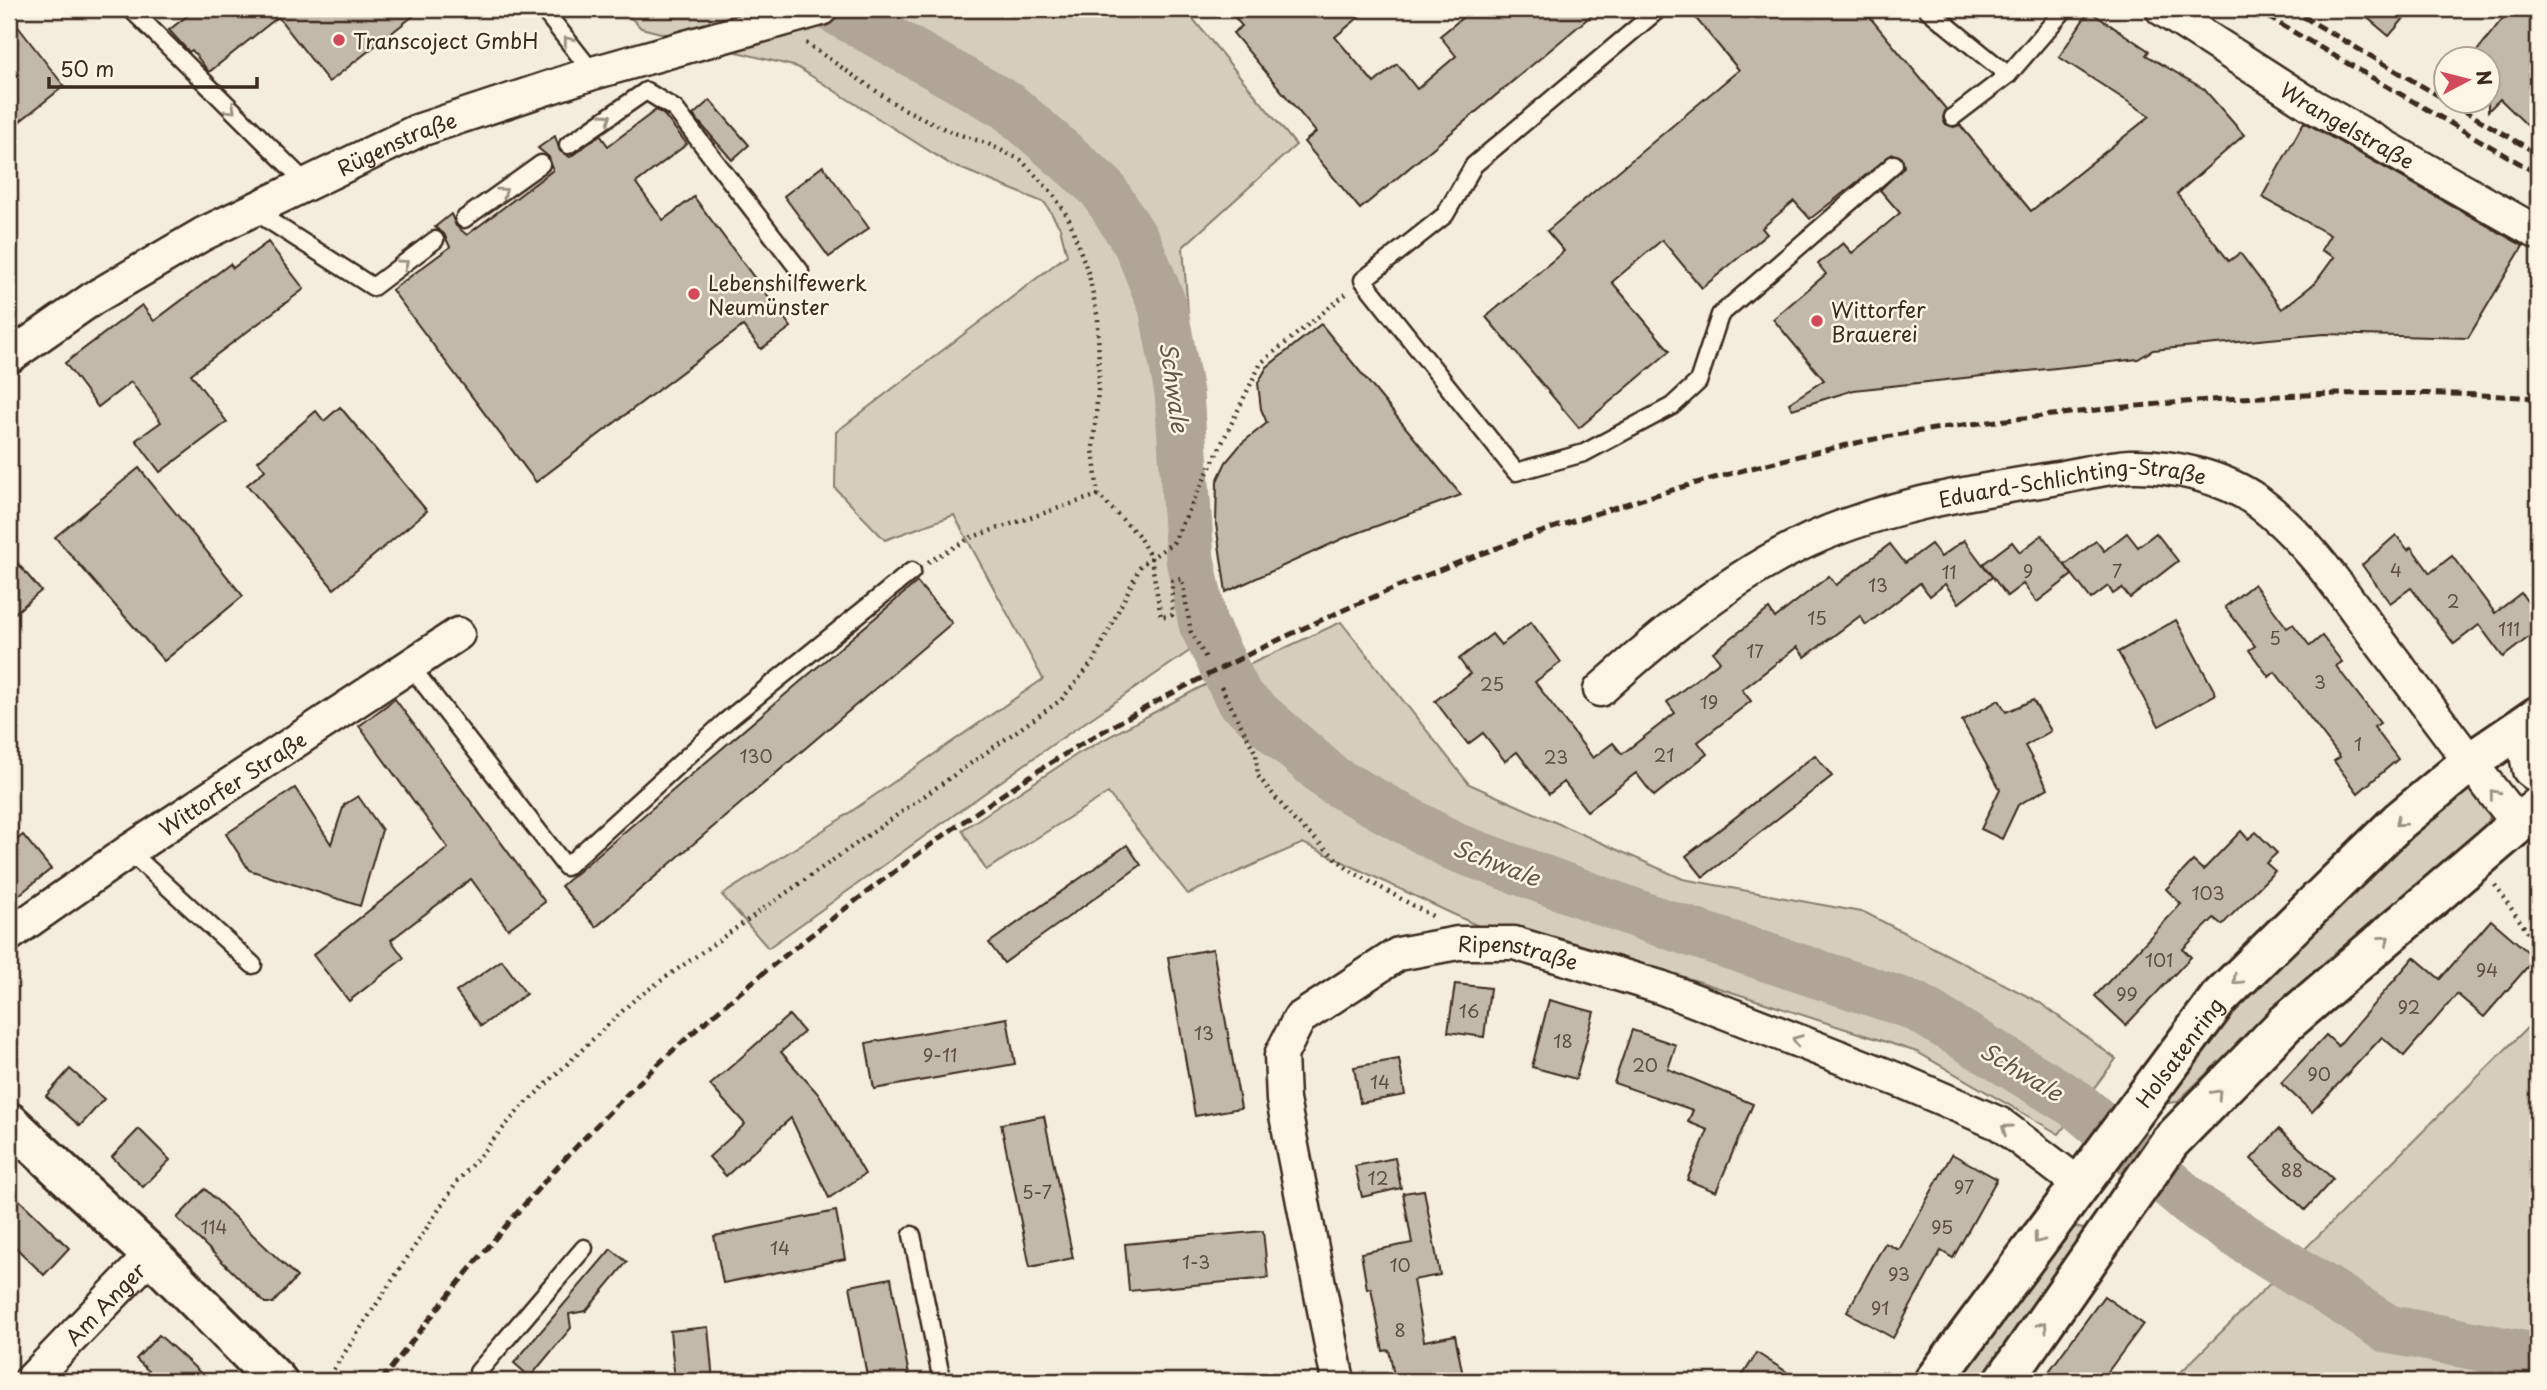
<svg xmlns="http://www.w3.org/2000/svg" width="2547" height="1390" font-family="'Playpen Sans',sans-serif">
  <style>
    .green { fill: #d6cdbd; stroke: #887c6e; stroke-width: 2 }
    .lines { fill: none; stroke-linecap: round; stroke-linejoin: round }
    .river { stroke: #b0a596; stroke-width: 49 }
    .building { fill: #c3b9aa; stroke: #3b2a1e; stroke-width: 2 }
    .service-casing { stroke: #3b2a1e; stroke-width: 21 }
    .minor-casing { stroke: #3b2a1e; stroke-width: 37 }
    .tertiary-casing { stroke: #3b2a1e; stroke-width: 44 }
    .secondary-casing { stroke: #3b2a1e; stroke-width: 44 }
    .path { stroke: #3b2a1e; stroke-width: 4.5; stroke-dasharray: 2 5; stroke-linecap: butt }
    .service { stroke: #fcf5e5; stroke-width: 16 }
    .minor { stroke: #fcf5e5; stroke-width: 32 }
    .tertiary { stroke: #fcf5e5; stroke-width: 38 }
    .secondary { stroke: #fcf5e5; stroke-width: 38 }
    .rail { stroke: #3b2a1e; stroke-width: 5; stroke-dasharray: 10 5; stroke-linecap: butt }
    .oneway { stroke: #9c9082 }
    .poi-dot { fill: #d1495b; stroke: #fcf5e5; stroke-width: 2.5 }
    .labels { text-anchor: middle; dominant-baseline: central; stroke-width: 5; stroke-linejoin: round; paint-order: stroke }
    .number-label { font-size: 18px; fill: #5d4e41 }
    .poi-label { font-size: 21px; fill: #3b2a1e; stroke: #fcf5e5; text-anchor: start }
    .street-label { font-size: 21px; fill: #3b2a1e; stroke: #fcf5e5 }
    .water-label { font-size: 23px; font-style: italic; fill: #645548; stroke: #fcf5e5 }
  </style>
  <rect width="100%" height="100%" fill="#f4eddd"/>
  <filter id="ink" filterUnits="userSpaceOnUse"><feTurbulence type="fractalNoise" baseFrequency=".0143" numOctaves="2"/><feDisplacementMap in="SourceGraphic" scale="14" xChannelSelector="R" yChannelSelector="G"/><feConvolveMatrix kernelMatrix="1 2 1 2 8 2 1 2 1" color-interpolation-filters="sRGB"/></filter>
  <g filter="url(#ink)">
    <g class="green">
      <path d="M 622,9 L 1185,9 L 1296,145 L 1183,247 L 1213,635 L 1049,747 L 768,948 L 722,895 L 836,822 L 1043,679 L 954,515 L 885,540 L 835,488 L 836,432 L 1067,255 L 1060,228 L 1045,203 L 950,164 L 797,67 L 641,28 Z"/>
      <path d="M 1341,622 L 1469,784 L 1683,879 L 1866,913 L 2039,1002 L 2116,1059 L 2059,1134 L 1917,1052 L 1666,971 L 1514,943 L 1303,843 L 1188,894 L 1108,793 L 986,870 L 962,830 L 1079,753 L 1199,688 Z"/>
      <path d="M 2471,786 L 2491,813 L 2487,825 L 2258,1024 L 2177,1102 L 2168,1103 L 2165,1099 L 2206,1037 L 2411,828 Z"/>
      <path d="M 2538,1017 L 2538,1381 L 2172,1381 Z"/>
      <path d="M 2070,1225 L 2083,1229 L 2086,1234 L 1992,1381 L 1953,1381 Z"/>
    </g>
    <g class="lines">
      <path class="river" d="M 834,9 L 1008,106 L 1102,188 L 1138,245 L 1163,307 L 1179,393 L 1190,559 L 1203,624 L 1239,698 L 1333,780 L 1455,847 L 1654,920 L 1915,1006 L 2076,1104 L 2200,1210 L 2388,1329 L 2538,1358"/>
    </g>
    <g class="building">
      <path d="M 196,9 L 422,9 L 329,82 L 278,17 L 209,72 L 192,50 L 189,52 L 169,30 Z"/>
      <path d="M 1228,9 L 1369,9 L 1335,37 L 1374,83 L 1397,64 L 1417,89 L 1456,56 L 1440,36 L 1473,9 L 1599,9 L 1360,209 L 1304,142 L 1316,132 L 1233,33 L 1242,26 Z"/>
      <path d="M 1688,9 L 1863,9 L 1946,109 L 1943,118 L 1945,124 L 1954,127 L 1960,125 L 2031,211 L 2150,116 L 2059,57 L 2089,11 L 2149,51 L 2146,55 L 2204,89 L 2244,135 L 2177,194 L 2229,261 L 2240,253 L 2282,309 L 2315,283 L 2334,257 L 2321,250 L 2330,235 L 2262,197 L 2304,122 L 2523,246 L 2468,338 L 2324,334 L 2153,350 L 2138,359 L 1854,390 L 1792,409 L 1789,403 L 1824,380 L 1773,319 L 1826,274 L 1818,264 L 1843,243 L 1852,253 L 1900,213 L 1880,190 L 1904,167 L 1901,157 L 1893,154 L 1810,219 L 1794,201 L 1762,228 L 1767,234 L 1702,288 L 1662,240 L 1612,282 L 1670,351 L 1579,428 L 1486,317 L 1564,251 L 1547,231 L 1739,70 Z"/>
      <path d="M 2357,9 L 2412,9 L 2389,36 Z"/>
      <path d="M 2510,9 L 2538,9 L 2538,136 L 2500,99 L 2488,111 L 2488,60 L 2470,60 Z"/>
      <path d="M 9,15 L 64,86 L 9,130 Z"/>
      <path d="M 710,100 L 749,145 L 732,160 L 693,115 Z"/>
      <path d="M 656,110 L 664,115 L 687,144 L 636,183 L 663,220 L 694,197 L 791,327 L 761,349 L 743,326 L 536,482 L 392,290 L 450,247 L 444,234 L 435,227 L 451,214 L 456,226 L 467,235 L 553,170 L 549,157 L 538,148 L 555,136 L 560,151 L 570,157 L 600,135 L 608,146 Z"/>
      <path d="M 823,166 L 869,228 L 829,257 L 784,196 Z"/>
      <path d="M 268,242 L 304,289 L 191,374 L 227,422 L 160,472 L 136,440 L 161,422 L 131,382 L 98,407 L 65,363 L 142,305 L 154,321 L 230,264 L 233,268 Z"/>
      <path d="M 1321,324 L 1461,495 L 1344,538 L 1226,592 L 1216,524 L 1217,481 L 1226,462 L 1242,443 L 1267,423 L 1261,409 L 1258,383 L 1267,367 Z"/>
      <path d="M 340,407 L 427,511 L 334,589 L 247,485 L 265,470 L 258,461 L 316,411 L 324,421 Z"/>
      <path d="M 139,468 L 243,596 L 164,661 L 55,537 Z"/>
      <path d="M 2127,533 L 2138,547 L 2156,533 L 2178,561 L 2130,598 L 2122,588 L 2113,594 L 2108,586 L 2091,599 L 2065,565 L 2096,541 L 2104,551 Z"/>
      <path d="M 2042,535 L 2072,575 L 2037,602 L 2023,584 L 2007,596 L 1983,564 L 2012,542 L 2020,552 Z"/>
      <path d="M 2396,535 L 2408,550 L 2411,547 L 2430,573 L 2452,556 L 2495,613 L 2521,593 L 2538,616 L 2538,630 L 2503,657 L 2479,625 L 2454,644 L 2411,588 L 2390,603 L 2362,565 Z"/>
      <path d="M 1964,540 L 1992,577 L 1959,603 L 1945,584 L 1930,596 L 1920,583 L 1866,625 L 1860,616 L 1805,657 L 1797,647 L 1742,690 L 1751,701 L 1698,742 L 1707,754 L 1654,796 L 1636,773 L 1587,811 L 1564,782 L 1549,794 L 1517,752 L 1505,761 L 1483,733 L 1468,744 L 1435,701 L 1470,674 L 1459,659 L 1492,634 L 1501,645 L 1531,622 L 1561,662 L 1535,682 L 1593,758 L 1613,743 L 1622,754 L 1675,713 L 1667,702 L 1720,661 L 1713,652 L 1769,609 L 1775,618 L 1829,576 L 1836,585 L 1890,544 L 1905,563 L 1931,544 L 1941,557 Z"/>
      <path d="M 9,553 L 41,591 L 9,618 Z"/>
      <path d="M 917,582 L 952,623 L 596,927 L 561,886 Z"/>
      <path d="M 2254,584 L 2287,628 L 2293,624 L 2310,646 L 2322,636 L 2342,662 L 2336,666 L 2380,723 L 2374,727 L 2398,759 L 2358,793 L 2334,761 L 2340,757 L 2275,672 L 2269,677 L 2249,650 L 2255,646 L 2225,607 Z"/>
      <path d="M 2176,620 L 2216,694 L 2159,726 L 2118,652 Z"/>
      <path d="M 395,699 L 545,902 L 508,929 L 471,879 L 391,940 L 404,958 L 349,1001 L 313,955 L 448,848 L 359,726 Z"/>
      <path d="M 1999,700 L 2006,712 L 2033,700 L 2051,731 L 2025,746 L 2048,788 L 2018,805 L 2002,839 L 1981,829 L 2000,789 L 1962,721 Z"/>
      <path d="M 1815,755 L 1832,776 L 1703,877 L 1686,856 Z"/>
      <path d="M 295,788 L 331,844 L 344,805 L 358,796 L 382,830 L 360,906 L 249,870 L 226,834 Z"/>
      <path d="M 2241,831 L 2248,839 L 2256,832 L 2277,853 L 2266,863 L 2275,871 L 2222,925 L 2214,918 L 2183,949 L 2191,957 L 2126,1025 L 2095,996 L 2181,904 L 2166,889 L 2193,861 L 2203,870 Z"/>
      <path d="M 23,835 L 51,869 L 9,903 L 9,846 Z"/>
      <path d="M 1127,845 L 1141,865 L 1004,963 L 989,943 Z"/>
      <path d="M 2491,920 L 2535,958 L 2484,1017 L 2457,994 L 2404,1056 L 2382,1037 L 2312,1112 L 2281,1083 L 2326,1035 L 2338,1046 L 2414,957 L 2440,979 Z"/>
      <path d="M 1213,949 L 1241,1108 L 1195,1116 L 1168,957 Z"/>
      <path d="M 502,960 L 526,994 L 481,1026 L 456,992 Z"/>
      <path d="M 1455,984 L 1490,988 L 1484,1037 L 1448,1032 Z"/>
      <path d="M 1549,1000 L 1594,1012 L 1576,1079 L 1532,1067 Z"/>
      <path d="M 789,1015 L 804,1032 L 781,1052 L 820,1096 L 865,1174 L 829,1198 L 791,1118 L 726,1176 L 709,1157 L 745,1124 L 710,1085 Z"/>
      <path d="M 1007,1018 L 1015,1064 L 874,1089 L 866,1043 Z"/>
      <path d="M 1632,1030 L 1676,1045 L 1668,1069 L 1753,1104 L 1716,1192 L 1687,1180 L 1708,1130 L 1688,1122 L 1693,1110 L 1614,1083 Z"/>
      <path d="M 1399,1059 L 1405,1095 L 1360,1103 L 1354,1067 Z"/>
      <path d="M 70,1069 L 104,1099 L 80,1126 L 46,1096 Z"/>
      <path d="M 1044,1116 L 1073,1258 L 1030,1267 L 1001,1124 Z"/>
      <path d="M 139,1129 L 170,1160 L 143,1187 L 112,1157 Z"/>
      <path d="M 2279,1129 L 2333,1179 L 2305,1210 L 2251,1159 Z"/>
      <path d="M 1952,1154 L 1997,1179 L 1953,1258 L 1941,1251 L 1893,1338 L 1847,1312 L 1885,1243 L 1899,1250 Z"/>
      <path d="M 1395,1158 L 1401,1188 L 1362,1197 L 1355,1166 Z"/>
      <path d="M 205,1189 L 297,1277 L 273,1303 L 265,1303 L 177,1218 Z"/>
      <path d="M 9,1190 L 69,1248 L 44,1275 L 9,1241 Z"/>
      <path d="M 1424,1190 L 1440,1275 L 1413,1280 L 1424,1341 L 1455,1335 L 1464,1381 L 1395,1381 L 1389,1350 L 1383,1351 L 1371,1288 L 1367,1289 L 1361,1253 L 1412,1243 L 1403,1193 Z"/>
      <path d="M 836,1211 L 845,1259 L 723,1283 L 714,1236 Z"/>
      <path d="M 1263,1231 L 1268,1278 L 1129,1291 L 1125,1244 Z"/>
      <path d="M 611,1249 L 627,1262 L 586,1311 L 569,1314 L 571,1328 L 530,1377 L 514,1363 Z"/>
      <path d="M 891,1278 L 910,1381 L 868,1381 L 850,1286 Z"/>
      <path d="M 2104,1296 L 2143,1324 L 2101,1381 L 2042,1381 Z"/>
      <path d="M 708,1327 L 713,1381 L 675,1381 L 670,1331 Z"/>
      <path d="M 159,1335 L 189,1362 L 209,1381 L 159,1381 L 136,1359 Z"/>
      <path d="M 1757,1353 L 1801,1381 L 1739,1381 Z"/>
    </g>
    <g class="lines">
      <defs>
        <g id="service">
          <path d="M 131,9 L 306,183"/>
          <path d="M 543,9 L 593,73"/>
          <path d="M 1659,9 L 1474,165 L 1445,215 L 1363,280 L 1516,472 L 1584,453 L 1672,406 L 1698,382 L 1720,315 L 1894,164"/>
          <path d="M 1927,9 L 2008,75"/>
          <path d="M 646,91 L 675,109 L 800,271"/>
          <path d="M 1953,117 L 2008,75 L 2065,9"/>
          <path d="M 568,145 L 646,91"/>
          <path d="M 251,209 L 373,287 L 435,240"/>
          <path d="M 464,219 L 541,164"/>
          <path d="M 411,667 L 566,867 L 725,722 L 912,571"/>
          <path d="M 129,851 L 253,965"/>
          <path d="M 912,1235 L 942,1381"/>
          <path d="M 478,1381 L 478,1372 L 584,1248"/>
        </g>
        <g id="minor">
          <path id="s1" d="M 2162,9 L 2313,106 L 2538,233"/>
          <path id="s2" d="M 9,357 L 92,299 L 203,234 L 417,131 L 593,73 L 821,9"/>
          <path id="s3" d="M 1600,690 C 1659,637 1722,584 1793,548 C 1873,507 1970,492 2058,478 C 2082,474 2107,467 2131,466 C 2172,465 2224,477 2257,501 C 2303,535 2336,583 2370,629 C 2420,694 2467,761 2519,824"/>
          <path d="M 2534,720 L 2525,749 L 2529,770 L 2538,777"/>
          <path id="s4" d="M 9,935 L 129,851 L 458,634"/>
          <path id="s5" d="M 30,1381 L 151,1255"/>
          <path id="s6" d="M 1338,1381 L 1283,1100 L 1281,1055 L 1299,1019 L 1398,954 L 1458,943 L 1514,943 L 1660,987 L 1906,1083 L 2000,1124 L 2079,1184"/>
        </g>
        <path id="tertiary" d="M 9,1122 L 151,1255 L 277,1381"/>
        <g id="secondary">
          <path id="s7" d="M 1934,1381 L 2219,998 L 2399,821 L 2469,763 L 2538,716"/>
          <path d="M 2004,1381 L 2170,1142 L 2285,1024 L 2538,807"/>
        </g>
      </defs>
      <use href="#service" class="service-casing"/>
      <use href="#minor" class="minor-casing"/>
      <use href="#tertiary" class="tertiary-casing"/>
      <use href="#secondary" class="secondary-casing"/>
      <g class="path">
        <path d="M 806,43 L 898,106 L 951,132 L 986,143 L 1021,160 L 1052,193 L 1068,217 L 1089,275 L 1098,319 L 1099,379 L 1093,449 L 1098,495 L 1138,535 L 1151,558 L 1161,617 L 1172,615 L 1172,581 L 1182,579 L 1191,632 L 1206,658"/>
        <path d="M 928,562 L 972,537 L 1098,495"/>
        <path d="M 1221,687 L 1256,754 L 1258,776 L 1294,820 L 1349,870 L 1434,917"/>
        <path d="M 2495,885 L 2538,947"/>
        <path d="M 326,1381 L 457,1182 L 518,1111 L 635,999 L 1061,700 L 1093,662 L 1141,565 L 1173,543 L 1261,363 L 1346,294"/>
      </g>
      <use href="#service" class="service"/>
      <use href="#minor" class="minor"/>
      <use href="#tertiary" class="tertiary"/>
      <use href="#secondary" class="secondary"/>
      <g class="rail">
        <path d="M 2254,9 L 2538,174"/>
        <path d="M 2290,9 L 2446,100"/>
        <path d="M 2449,102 L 2538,154"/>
        <path d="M 381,1381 C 469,1267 562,1153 668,1055 C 745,985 826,922 910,860 C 970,816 1031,773 1095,736 C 1337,597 1598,498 1870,440 C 1938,426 2010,420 2079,412 C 2232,395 2385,388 2538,398"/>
      </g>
    </g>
    <defs><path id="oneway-chevron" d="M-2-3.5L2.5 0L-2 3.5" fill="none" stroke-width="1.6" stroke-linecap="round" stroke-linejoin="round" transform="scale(1.75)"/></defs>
    <g class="oneway">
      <use href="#oneway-chevron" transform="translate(568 41) rotate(-128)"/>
      <use href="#oneway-chevron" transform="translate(231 109) rotate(44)"/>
      <use href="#oneway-chevron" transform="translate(607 118) rotate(-35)"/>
      <use href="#oneway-chevron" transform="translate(503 192) rotate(-36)"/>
      <use href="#oneway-chevron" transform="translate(404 264) rotate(-37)"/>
      <use href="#oneway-chevron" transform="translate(2494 794) rotate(-129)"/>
      <use href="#oneway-chevron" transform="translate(2400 822) rotate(138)"/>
      <use href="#oneway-chevron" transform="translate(2385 940) rotate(-40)"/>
      <use href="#oneway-chevron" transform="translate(2237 980) rotate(135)"/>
      <use href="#oneway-chevron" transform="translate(1797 1040) rotate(-159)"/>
      <use href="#oneway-chevron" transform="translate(2217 1094) rotate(-46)"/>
      <use href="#oneway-chevron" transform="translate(2006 1129) rotate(-145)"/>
      <use href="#oneway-chevron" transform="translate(2038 1239) rotate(127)"/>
      <use href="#oneway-chevron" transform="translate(2043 1326) rotate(-55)"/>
    </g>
  </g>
  <g class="poi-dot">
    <circle cx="339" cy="40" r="7"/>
    <circle cx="694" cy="294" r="7"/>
    <circle cx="1817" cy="321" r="7"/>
  </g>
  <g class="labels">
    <g class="number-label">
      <text x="2396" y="569">4</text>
      <text x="2028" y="570">9</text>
      <text x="2117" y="570">7</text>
      <text x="1949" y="571">11</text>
      <text x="1878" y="584">13</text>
      <text x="2453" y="600">2</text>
      <text x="1817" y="617">15</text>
      <text x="2509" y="628">111</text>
      <text x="2275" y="637">5</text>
      <text x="1755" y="650">17</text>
      <text x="2320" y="681">3</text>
      <text x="1492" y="683">25</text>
      <text x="1709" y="701">19</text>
      <text x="2358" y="743">1</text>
      <text x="1664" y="754">21</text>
      <text x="756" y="755">130</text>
      <text x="1556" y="756">23</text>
      <text x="2208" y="892">103</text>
      <text x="2159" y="959">101</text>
      <text x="2487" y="969">94</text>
      <text x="2127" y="993">99</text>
      <text x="2409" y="1006">92</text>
      <text x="1469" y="1010">16</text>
      <text x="1204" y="1032">13</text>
      <text x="1563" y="1040">18</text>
      <text x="940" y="1054">9-11</text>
      <text x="1645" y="1064">20</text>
      <text x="2319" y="1073">90</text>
      <text x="1380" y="1081">14</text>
      <text x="2292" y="1169">88</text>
      <text x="1378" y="1177">12</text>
      <text x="1964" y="1186">97</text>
      <text x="1037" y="1191">5-7</text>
      <text x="214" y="1226">114</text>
      <text x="1942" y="1226">95</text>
      <text x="780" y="1247">14</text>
      <text x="1196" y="1261">1-3</text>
      <text x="1400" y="1264">10</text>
      <text x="1899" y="1273">93</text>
      <text x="1880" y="1307">91</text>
      <text x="1400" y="1329">8</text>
    </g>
    <g class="poi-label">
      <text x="353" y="40">Transcoject GmbH</text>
      <text x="708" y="282">Lebenshilfewerk<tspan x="708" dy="24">Neumünster</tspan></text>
      <text x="1831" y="309">Wittorfer<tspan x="1831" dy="24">Brauerei</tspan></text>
    </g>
    <g class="street-label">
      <text stroke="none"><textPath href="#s1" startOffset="219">Wrangelstraße</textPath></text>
      <text stroke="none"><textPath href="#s2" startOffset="444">Rügenstraße</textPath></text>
      <text stroke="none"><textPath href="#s3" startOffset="530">Eduard-Schlichting-Straße</textPath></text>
      <text stroke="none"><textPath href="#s4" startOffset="270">Wittorfer Straße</textPath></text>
      <text stroke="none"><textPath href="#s6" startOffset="612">Ripenstraße</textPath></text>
      <text stroke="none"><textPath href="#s7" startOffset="410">Holsatenring</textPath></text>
      <text stroke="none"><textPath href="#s5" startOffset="108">Am Anger</textPath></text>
    </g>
    <g class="water-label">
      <text transform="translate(1175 387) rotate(82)">Schwale</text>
      <text transform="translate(1497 862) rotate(21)">Schwale</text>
      <text transform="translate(2022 1071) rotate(31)">Schwale</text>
    </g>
  </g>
  <rect width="2547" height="1390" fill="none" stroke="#fcf5e5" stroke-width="35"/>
  <rect x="18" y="18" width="2512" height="1355" fill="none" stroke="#3b2a1e" stroke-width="2.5" filter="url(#ink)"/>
  <g transform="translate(2467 80) rotate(83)"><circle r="33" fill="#fcf5e5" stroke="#afa495" stroke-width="2"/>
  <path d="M0-5L12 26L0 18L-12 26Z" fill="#d1495b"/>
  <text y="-10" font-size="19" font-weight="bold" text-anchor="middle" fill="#3b2a1e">N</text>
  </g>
  <path d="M49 77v10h208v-10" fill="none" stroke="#3b2a1e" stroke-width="3.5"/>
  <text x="60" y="77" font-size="21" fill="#3b2a1e" stroke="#fcf5e5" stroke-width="5" paint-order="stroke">50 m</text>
</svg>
